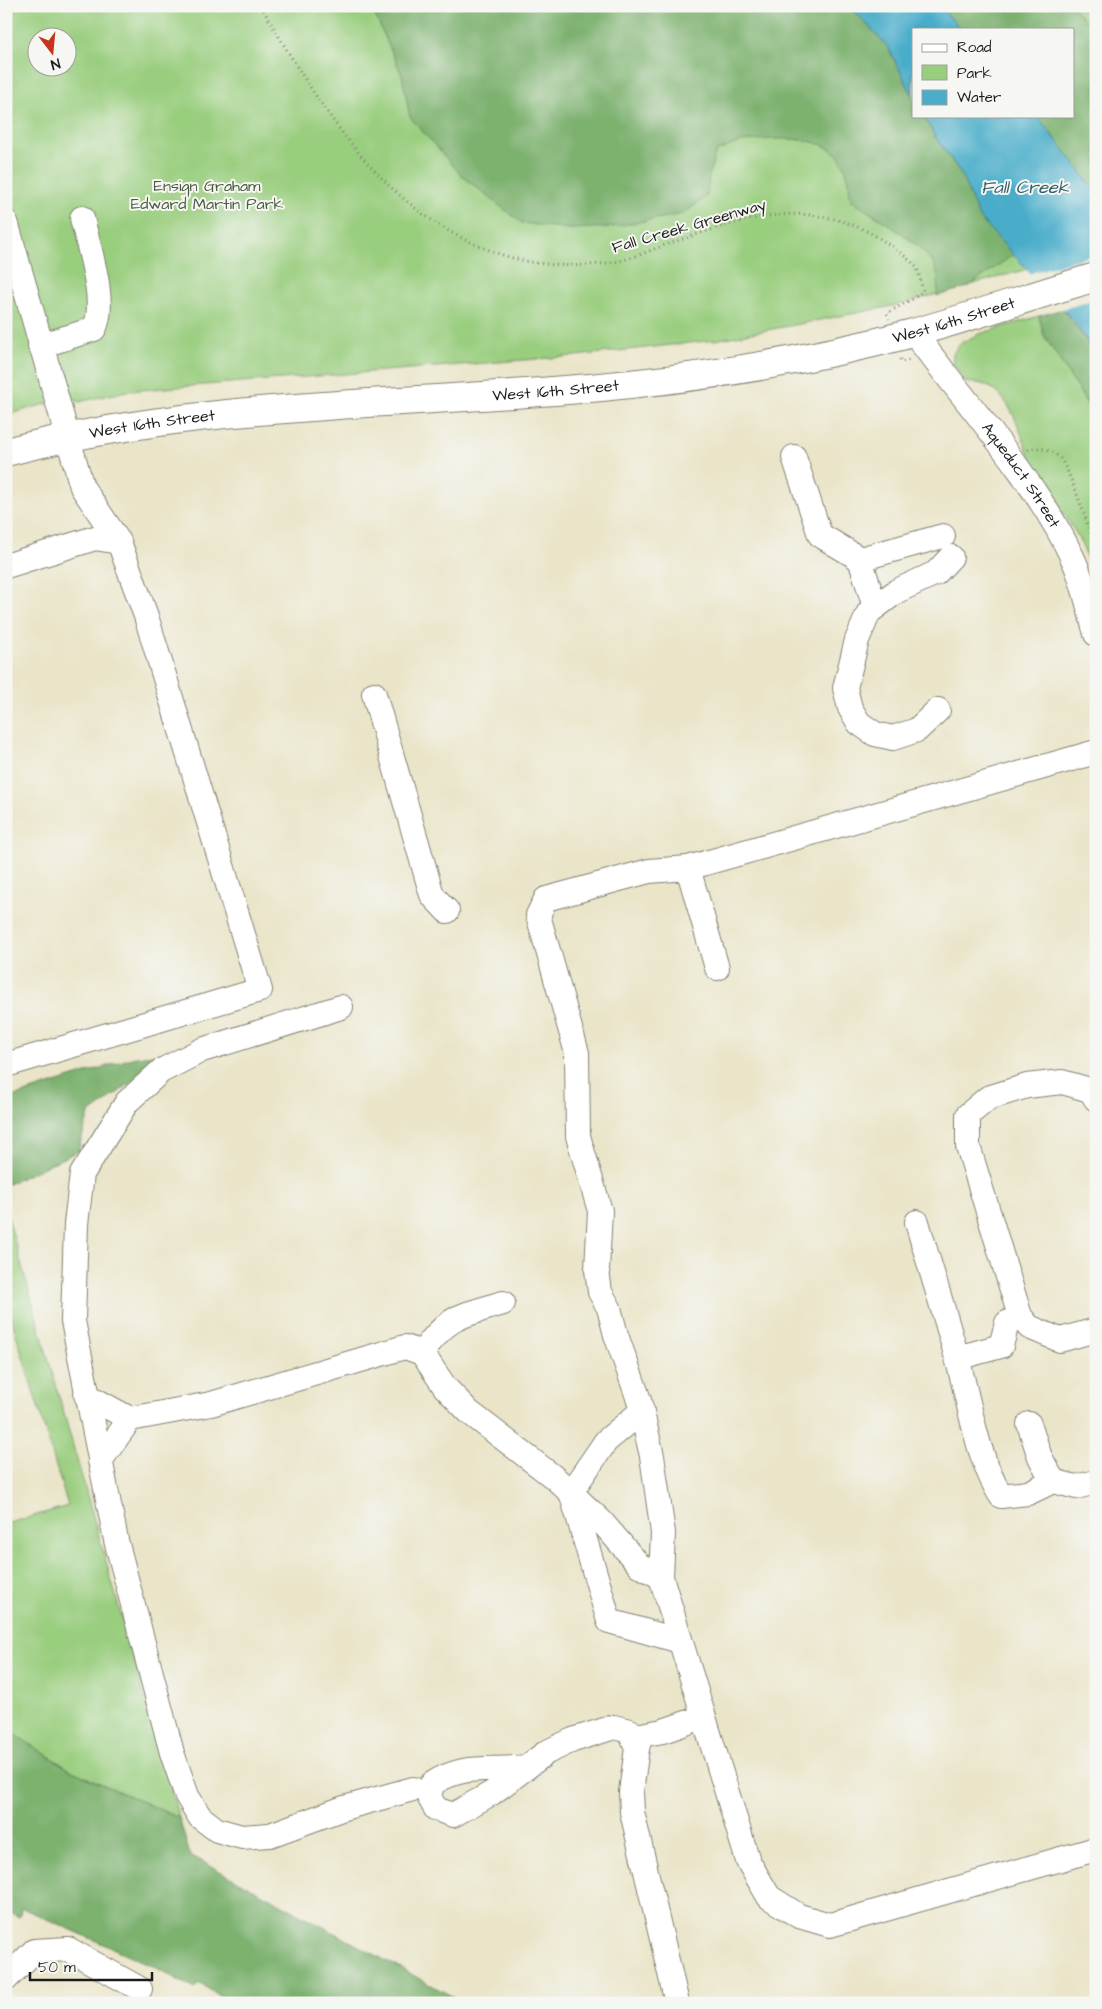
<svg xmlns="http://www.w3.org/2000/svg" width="1102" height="2009" font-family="'Architects Daughter',sans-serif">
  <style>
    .green { fill: #9ace7f; stroke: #5b754e; fill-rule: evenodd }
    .forest { fill: #7bb16e; stroke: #4c6645 }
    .water { fill: #4aadca; stroke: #336473 }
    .pier { fill: #eae5c9 }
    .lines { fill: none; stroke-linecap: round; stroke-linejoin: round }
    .minor-casing { stroke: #838072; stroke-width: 26 }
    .major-casing { stroke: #838072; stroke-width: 30 }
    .path { stroke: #838072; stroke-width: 3; stroke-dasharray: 1 4; stroke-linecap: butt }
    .minor { stroke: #fff; stroke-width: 24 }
    .major { stroke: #fff; stroke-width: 28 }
    .labels { text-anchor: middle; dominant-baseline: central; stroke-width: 4; stroke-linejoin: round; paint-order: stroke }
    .park-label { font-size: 16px; fill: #485a3f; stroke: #f6f6f2 }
    .street-label { font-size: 16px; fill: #1c1c1c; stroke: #f6f6f2 }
    .water-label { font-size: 18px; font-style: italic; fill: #315d6a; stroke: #f6f6f2 }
  </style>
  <rect width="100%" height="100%" fill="#f6f6f2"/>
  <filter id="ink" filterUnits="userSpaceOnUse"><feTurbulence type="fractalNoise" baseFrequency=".02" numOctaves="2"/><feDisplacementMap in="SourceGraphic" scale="10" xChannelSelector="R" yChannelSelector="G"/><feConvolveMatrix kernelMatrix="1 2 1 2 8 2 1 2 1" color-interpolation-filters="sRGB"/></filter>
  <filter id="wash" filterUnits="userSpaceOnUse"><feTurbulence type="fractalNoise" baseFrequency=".0096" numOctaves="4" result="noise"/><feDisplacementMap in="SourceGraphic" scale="20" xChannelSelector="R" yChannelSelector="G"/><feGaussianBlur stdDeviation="1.12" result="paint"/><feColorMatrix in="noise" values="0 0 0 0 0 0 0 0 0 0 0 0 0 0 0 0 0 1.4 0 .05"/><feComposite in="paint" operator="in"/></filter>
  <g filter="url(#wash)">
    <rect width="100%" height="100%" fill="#eae5c9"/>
    <g class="green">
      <path d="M 6,6 L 1096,6 L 1096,250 L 898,305 L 715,340 L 575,356 L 127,391 L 79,402 L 71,397 L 6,415 ZM 913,29 L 1073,29 L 1073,116 L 913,116 ZM 38,38 L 68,38 L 68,68 L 38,68 Z"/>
      <path d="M 1039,316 L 1044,335 L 1096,418 L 1096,588 C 1091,573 1087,555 1080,541 C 1069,519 1053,500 1040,479 C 1021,450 1016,377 966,383 L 953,363 L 953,354 L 959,344 L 979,334 Z"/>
      <path d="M 6,1210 L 179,1818 L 72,1771 L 6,1729 L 6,1524 L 68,1506 L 6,1301 Z"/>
    </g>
    <g class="forest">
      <path d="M 371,6 L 850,6 L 888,47 L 913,96 L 913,116 L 924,116 L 934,135 L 960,172 L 979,217 L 1014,254 L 968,287 L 937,296 C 937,290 939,282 938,276 C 933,247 875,217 852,201 C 848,195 850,189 849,182 C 848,175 844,166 841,160 C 825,133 768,138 742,142 C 733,144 724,149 716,152 L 709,174 L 707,196 L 683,214 L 612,227 L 569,229 L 522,223 L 462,176 L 410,117 L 402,75 Z"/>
      <path d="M 939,6 L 1072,6 L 1096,32 L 1096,193 L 1076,165 L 1037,116 L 1073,116 L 1073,29 L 961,29 Z"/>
      <path d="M 1063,309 L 1096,354 L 1096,418 L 1044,335 L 1039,316 Z"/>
      <path d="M 171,1053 L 89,1114 L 78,1151 L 6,1185 L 6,1099 L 135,1057 Z"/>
      <path d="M 6,1729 L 72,1771 L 179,1818 L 190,1855 L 459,2000 L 459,2003 L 233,2003 L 198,1983 L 194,1989 L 155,1967 L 22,1908 L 19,1917 L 6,1911 Z"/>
    </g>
    <g class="water">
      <path d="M 850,6 L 939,6 L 961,29 L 913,29 L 913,96 L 888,47 Z"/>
      <path d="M 924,116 L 1037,116 L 1076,165 L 1096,193 L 1096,354 L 1073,320 L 979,217 L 960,172 L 934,135 Z"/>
    </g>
    <path class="pier" d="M 1096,254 L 1096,299 L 1060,310 L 1028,274 Z"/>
  </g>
  <g filter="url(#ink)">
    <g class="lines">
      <defs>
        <g id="minor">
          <path d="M 6,222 L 82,487 L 119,542 L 146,616 L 260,990 L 6,1065"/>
          <path id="s1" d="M 914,333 C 966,403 1038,482 1074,561 C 1084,583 1089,610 1096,634"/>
          <path d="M 40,346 L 94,329 C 108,304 88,246 82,218"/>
          <path d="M 794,457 L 820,535 L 860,559"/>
          <path d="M 6,566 L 95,538 L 119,542"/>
          <path d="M 875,607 L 860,559 L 943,536"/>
          <path d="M 374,694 L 432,895 L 447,911"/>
          <path d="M 938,710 L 917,730 L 893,738 L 875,734 L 859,723 L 850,708 L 845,688 L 857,640 L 869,612 L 897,591 L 936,573 L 951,557"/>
          <path d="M 688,868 L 649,871 L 546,899 L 538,915 L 577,1053 L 578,1136 L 600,1211 L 597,1270 L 600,1292 L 609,1308 L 616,1335 L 639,1400 L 652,1456 L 663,1533 L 661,1577 L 748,1861 L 769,1897 L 799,1916 L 830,1925 L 1096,1849"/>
          <path d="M 717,968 L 688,868 L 1096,752"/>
          <path d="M 341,1007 L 202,1050 L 161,1071 L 127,1102 L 82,1174 L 76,1224 L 73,1321 L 116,1540 L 172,1753 L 187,1796 L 200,1817 L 217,1830 L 242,1837 L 270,1835 L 344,1808 L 413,1789"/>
          <path d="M 1096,1099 L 1090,1090 L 1062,1082 L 1027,1086 L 988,1098 L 968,1115 L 968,1146 L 1020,1316 L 1029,1327 L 1060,1340 L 1096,1330"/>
          <path d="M 917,1222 C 931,1271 947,1320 960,1369 C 971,1411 978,1459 1001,1496 L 1028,1493 L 1053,1481 L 1076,1487 L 1096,1482"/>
          <path d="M 422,1353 L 445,1387 L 469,1412 L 556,1479 L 601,1521 L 639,1565 L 661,1577"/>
          <path d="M 957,1358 L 1001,1346 L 1007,1323 L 1020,1316"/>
          <path d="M 86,1395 L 130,1419 L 100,1461"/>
          <path d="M 642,1411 L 606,1441 L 571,1492 L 609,1621 L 680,1641"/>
          <path d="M 130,1419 L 211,1404 L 405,1347 L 422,1353 C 448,1315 461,1316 503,1303"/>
          <path d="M 1029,1424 L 1040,1457 L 1053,1481"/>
          <path d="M 632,1736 L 637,1748 L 641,1735 L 663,1731 L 703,1717"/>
          <path d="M 637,1748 L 631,1792 L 632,1812 L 677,2003"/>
          <path d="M 527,1767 C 490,1772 466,1762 432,1784 L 429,1797 L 436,1809 L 453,1815 L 492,1793 L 547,1752 L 573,1740 L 614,1727 L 630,1731"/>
          <path d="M 6,1979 L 34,1951 L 68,1949 L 140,1989"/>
        </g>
        <g id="major">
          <path id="s2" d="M 6,452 C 210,398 422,407 630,384 C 725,374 818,358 909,334 C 972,317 1034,295 1096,277"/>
        </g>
      </defs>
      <use href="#minor" class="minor-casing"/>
      <use href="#major" class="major-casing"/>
      <g class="path">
        <path d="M 261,6 C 317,102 380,209 489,250 C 528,266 572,269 614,262 C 631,259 649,251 665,245 C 737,221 802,195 874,235 C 884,241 910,258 916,267 C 920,274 921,284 923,291 L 913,299 L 887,313 L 889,319"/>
        <path d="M 900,359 L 901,362 L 910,360"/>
        <path d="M 1028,450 C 1038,445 1051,450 1060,458 C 1069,468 1091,533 1096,549"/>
      </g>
      <use href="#minor" class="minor"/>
      <use href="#major" class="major"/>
    </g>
  </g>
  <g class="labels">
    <g class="park-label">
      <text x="207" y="186">Ensign Graham<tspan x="207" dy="18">Edward Martin Park</tspan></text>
    </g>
    <g class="street-label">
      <text transform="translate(689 226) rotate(-16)">Fall Creek Greenway</text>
      <text stroke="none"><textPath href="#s2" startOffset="959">West 16th Street</textPath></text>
      <text stroke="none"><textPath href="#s2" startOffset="554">West 16th Street</textPath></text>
      <text stroke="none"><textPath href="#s2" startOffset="149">West 16th Street</textPath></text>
      <text stroke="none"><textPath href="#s1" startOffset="178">Aqueduct Street</textPath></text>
    </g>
    <g class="water-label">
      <text x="1025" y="187">Fall Creek</text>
    </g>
  </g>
  <rect width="1102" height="2009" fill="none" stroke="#f6f6f2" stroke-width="25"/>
  <rect x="912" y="28" width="162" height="90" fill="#f6f6f2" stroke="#9f9f9c"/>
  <rect x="922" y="44" width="25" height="8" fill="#ffffff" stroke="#9f9f9c"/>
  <text x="957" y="52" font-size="15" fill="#1c1c1c">Road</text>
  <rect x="922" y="65" width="25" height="15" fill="#9ace7f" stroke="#9f9f9c"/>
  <text x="957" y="78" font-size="15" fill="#1c1c1c">Park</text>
  <rect x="922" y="90" width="25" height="15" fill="#4aadca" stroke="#9f9f9c"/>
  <text x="957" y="102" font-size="15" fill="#1c1c1c">Water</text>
  <g transform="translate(52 52) rotate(164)"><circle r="24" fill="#f6f6f2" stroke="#9f9f9c"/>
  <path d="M0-4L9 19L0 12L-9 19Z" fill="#c8321e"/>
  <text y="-8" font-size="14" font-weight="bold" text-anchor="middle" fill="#1c1c1c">N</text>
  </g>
  <path d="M30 1972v8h122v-8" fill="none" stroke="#1c1c1c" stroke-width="2.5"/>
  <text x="38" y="1972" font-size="15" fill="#1c1c1c" stroke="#f6f6f2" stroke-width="4" paint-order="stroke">50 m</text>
</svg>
